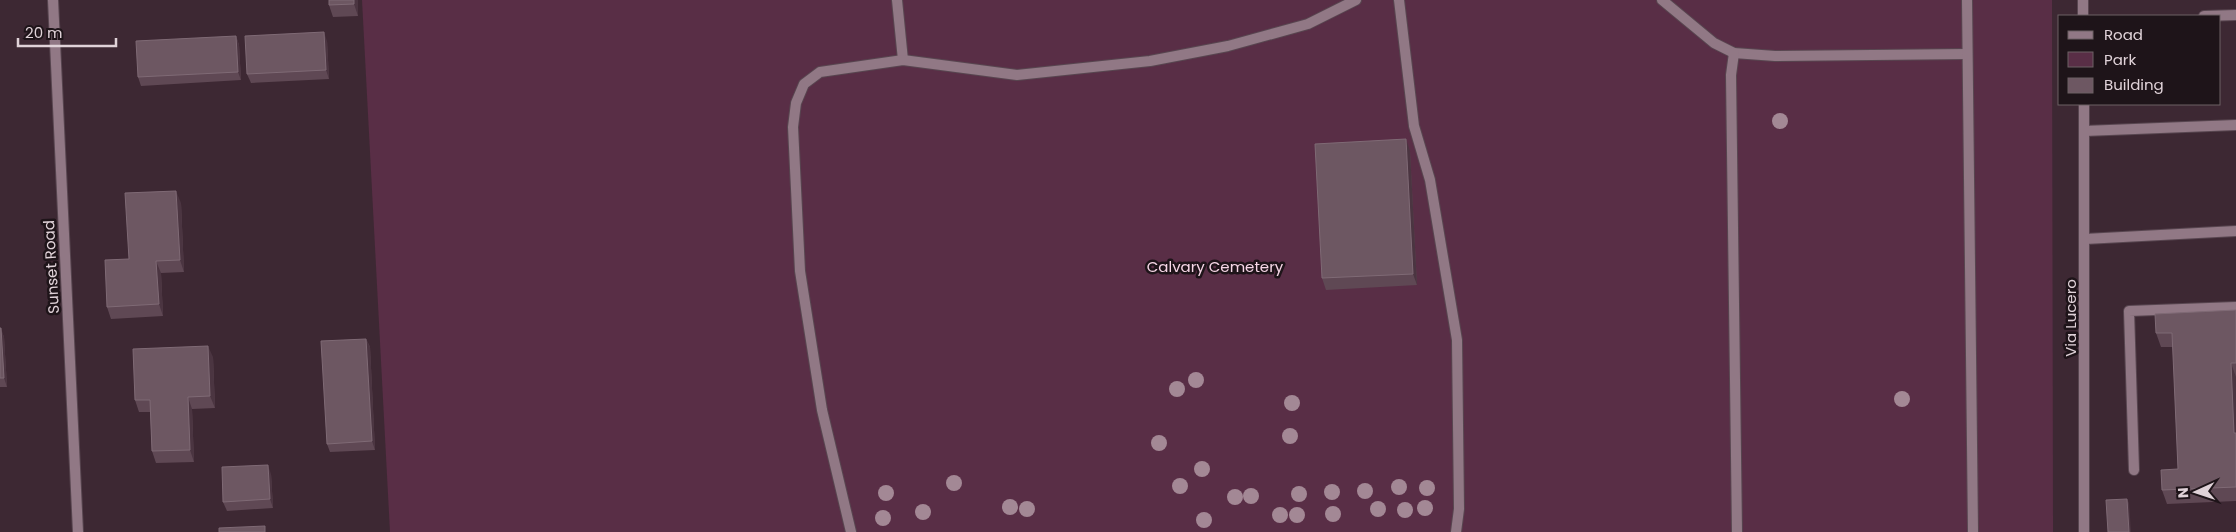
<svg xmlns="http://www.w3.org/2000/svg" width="2236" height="532" font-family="Poppins,sans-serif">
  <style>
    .green { fill: #592e46 }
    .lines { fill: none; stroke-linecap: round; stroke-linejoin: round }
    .lane-casing { stroke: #584650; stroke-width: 12 }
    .street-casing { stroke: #584650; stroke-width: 12 }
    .lane { stroke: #917885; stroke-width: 10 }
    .street { stroke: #917885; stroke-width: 10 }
    .tree { fill: #a38895 }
    .wall { fill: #5f4854 }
    .shaded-wall { fill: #4b3541 }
    .building { fill: #6d5762; stroke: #7f6a75 }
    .labels { text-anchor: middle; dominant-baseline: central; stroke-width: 5; stroke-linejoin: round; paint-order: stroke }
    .park-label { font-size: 15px; fill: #f6d6e6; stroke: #1e1419 }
    .street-label { font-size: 15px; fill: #e0d2d8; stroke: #1e1419 }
  </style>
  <rect width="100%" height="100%" fill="#3d2833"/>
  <path class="green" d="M 362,0 L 2052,0 L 2053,532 L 390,532 Z"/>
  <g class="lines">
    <defs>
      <g id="lane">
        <path d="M 897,0 L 903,60"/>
        <path d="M 1399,0 L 1414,126 L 1430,180 L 1457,340 L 1459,509 L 1456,532"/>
        <path d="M 1662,0 L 1714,43 L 1734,53 L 1775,56 L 1967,54"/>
        <path d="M 1967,0 L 1973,532"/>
        <path d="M 2204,16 L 2236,15"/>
        <path d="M 1734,53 L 1731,75 L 1737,532"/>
        <path d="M 2084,131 L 2236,125"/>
        <path d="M 2085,239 L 2236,231"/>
        <path d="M 2134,470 L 2129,311 L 2236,307"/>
        <path d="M 851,532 L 822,410 L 800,271 L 793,127 L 796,103 L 804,84 L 820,72 L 903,60 L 1017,75 L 1150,61 L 1228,46 L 1308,24 L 1356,0"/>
      </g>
      <g id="street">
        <path d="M 53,0 L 78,532"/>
        <path d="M 2083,0 L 2083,16"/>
        <path d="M 2084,104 L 2084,532"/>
      </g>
    </defs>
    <use href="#lane" class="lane-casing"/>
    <use href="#street" class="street-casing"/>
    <use href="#lane" class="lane"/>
    <use href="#street" class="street"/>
  </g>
  <g class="tree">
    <circle cx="1780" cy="121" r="8"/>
    <circle cx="1196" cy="380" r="8"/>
    <circle cx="1177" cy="389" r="8"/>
    <circle cx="1902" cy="399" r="8"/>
    <circle cx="1292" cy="403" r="8"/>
    <circle cx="1290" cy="436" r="8"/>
    <circle cx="1159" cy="443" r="8"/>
    <circle cx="1202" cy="469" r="8"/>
    <circle cx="954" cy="483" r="8"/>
    <circle cx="1180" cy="486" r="8"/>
    <circle cx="1399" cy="487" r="8"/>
    <circle cx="1427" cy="488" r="8"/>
    <circle cx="1365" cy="491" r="8"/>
    <circle cx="1332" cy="492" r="8"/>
    <circle cx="886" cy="493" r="8"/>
    <circle cx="1299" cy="494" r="8"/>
    <circle cx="1251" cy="496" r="8"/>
    <circle cx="1235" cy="497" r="8"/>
    <circle cx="1010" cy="507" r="8"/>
    <circle cx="1425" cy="508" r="8"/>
    <circle cx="1027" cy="509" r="8"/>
    <circle cx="1378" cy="509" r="8"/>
    <circle cx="1405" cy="510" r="8"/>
    <circle cx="923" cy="512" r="8"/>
    <circle cx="1333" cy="514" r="8"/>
    <circle cx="1280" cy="515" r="8"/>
    <circle cx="1297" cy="515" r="8"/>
    <circle cx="883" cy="518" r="8"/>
    <circle cx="1204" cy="520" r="8"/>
  </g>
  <g class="wall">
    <path d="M 358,0 L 358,16 L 333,17 L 329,5 Z"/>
    <path d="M 236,36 L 239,45 L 241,80 L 141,86 L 138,77 Z"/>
    <path d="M 327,41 L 329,79 L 251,83 L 247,74 Z"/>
    <path d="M 1410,151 L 1417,285 L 1326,290 L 1322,278 Z"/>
    <path d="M 181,203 L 184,272 L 161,273 L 163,316 L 111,319 L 107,307 L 129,259 Z"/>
    <path d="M 2236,310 L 2236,501 L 2167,504 L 2162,490 L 2178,469 L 2173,347 L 2161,347 L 2156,333 Z"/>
    <path d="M 0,328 L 4,337 L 7,387 L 0,387 Z"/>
    <path d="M 366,339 L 370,347 L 375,450 L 330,452 L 327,444 Z"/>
    <path d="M 213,357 L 215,408 L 192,409 L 194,462 L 156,463 L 152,451 L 150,412 L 139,412 L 135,400 Z"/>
    <path d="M 271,474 L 273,508 L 227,511 L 223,502 Z"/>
  </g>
  <g class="shaded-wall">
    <path d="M 354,0 L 358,0 L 358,16 L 354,4 Z"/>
    <path d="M 324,32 L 327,41 L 329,79 L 326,70 Z"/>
    <path d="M 236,36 L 239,45 L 241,80 L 238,72 Z"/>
    <path d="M 1406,139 L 1410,151 L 1417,285 L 1413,274 Z"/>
    <path d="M 176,191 L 181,203 L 184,272 L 180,260 Z"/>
    <path d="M 156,261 L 161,273 L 163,316 L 159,304 Z"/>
    <path d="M 1,328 L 4,337 L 7,387 L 4,378 Z"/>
    <path d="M 366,339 L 370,347 L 375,450 L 372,441 Z"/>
    <path d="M 208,346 L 213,357 L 215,408 L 210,396 Z"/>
    <path d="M 2231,363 L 2236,377 L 2236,439 L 2234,433 Z"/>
    <path d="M 188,397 L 192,409 L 194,462 L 190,450 Z"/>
    <path d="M 268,465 L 271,474 L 273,508 L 270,499 Z"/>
    <path d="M 2127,499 L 2129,503 L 2131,532 L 2129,532 Z"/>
  </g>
  <g class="building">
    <path d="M 329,0 L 354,0 L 354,4 L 329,5 Z"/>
    <path d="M 324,32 L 326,70 L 247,74 L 245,36 Z"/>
    <path d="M 236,36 L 238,72 L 138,77 L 136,41 Z"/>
    <path d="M 1406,139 L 1413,274 L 1322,278 L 1315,144 Z"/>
    <path d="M 176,191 L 180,260 L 156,261 L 159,304 L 107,307 L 105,260 L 129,259 L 125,193 Z"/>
    <path d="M 2236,310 L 2236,363 L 2231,363 L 2234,433 L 2236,433 L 2236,487 L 2162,490 L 2161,470 L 2178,469 L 2172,333 L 2156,333 L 2155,314 Z"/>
    <path d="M 0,328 L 1,328 L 4,378 L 0,378 Z"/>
    <path d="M 366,339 L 372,441 L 327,444 L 321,341 Z"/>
    <path d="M 208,346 L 210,396 L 188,397 L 190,450 L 152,451 L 150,400 L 135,400 L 133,349 Z"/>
    <path d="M 268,465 L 270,499 L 223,502 L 222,467 Z"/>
    <path d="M 2127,499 L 2129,532 L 2108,532 L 2106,500 Z"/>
    <path d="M 265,526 L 265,532 L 219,532 L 219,528 Z"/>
  </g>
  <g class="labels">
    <g class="park-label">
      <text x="1215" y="266">Calvary Cemetery</text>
    </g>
    <g class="street-label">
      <text transform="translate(51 267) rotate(-93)">Sunset Road</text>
      <text transform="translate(2070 318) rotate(-90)">Via Lucero</text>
    </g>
  </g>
  <rect x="2058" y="15" width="162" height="90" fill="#1e1419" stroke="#6c6065"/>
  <rect x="2068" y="31" width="25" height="8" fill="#917885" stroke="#6c6065"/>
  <text x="2104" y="40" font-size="15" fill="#e0d2d8">Road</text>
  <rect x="2068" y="52" width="25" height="15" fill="#592e46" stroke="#6c6065"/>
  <text x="2104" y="65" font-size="15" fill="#e0d2d8">Park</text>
  <rect x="2068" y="78" width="25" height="15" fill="#6d5762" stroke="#6c6065"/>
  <text x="2104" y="90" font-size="15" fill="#e0d2d8">Building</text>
  <g transform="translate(2196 492) rotate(267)" stroke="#1e1419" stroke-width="4" paint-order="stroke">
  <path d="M0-4L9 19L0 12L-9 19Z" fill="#e0d2d8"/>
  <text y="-8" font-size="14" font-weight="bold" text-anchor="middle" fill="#e0d2d8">N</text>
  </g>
  <path d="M18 38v8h98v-8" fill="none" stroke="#e0d2d8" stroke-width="2.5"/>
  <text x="25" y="38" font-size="15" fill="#e0d2d8" stroke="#1e1419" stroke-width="4" paint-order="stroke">20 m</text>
</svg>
